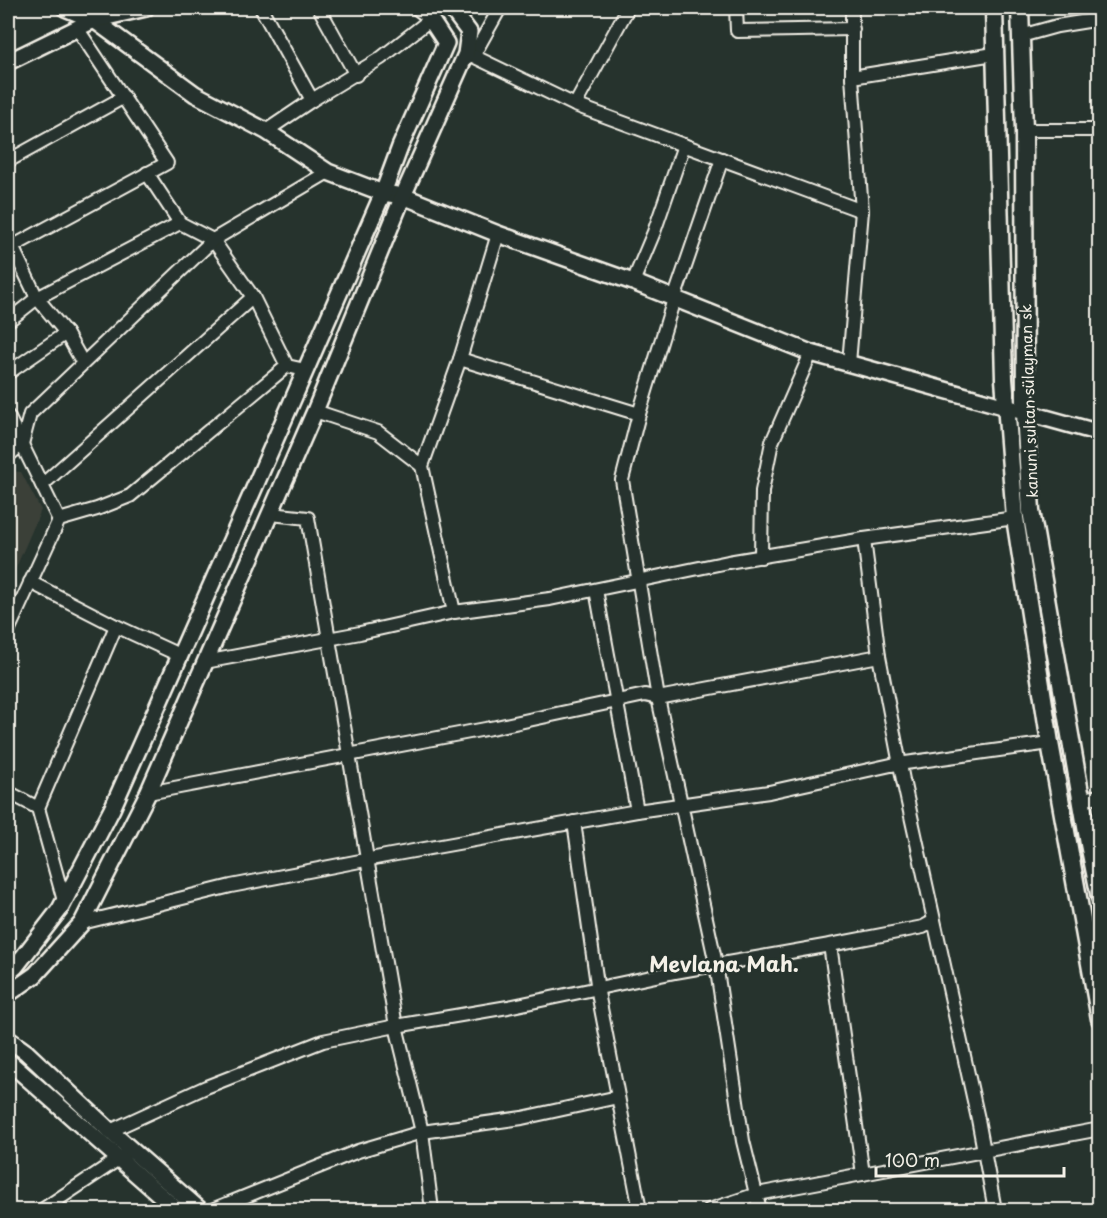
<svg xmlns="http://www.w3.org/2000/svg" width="1107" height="1218" font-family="'Playpen Sans',sans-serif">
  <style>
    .built { fill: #3a4039 }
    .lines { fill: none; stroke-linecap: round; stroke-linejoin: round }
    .minor-casing { stroke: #f4f1e8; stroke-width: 16 }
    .tertiary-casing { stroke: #f4f1e8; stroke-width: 20 }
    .secondary-casing { stroke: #f4f1e8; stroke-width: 21 }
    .minor { stroke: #26332d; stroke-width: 12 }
    .tertiary { stroke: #26332d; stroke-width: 15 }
    .secondary { stroke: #26332d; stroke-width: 16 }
    .labels { text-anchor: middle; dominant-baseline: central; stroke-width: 5; stroke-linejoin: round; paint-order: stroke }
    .street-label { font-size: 15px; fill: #f4f1e8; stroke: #26332d }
    .district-label { font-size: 21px; font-weight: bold; fill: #f4f1e8; stroke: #26332d }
  </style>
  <rect width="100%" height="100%" fill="#26332d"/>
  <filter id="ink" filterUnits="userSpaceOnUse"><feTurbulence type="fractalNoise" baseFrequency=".0167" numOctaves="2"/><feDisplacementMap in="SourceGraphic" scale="12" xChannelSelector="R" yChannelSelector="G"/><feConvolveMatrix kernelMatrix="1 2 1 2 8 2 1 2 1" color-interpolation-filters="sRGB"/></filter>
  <g filter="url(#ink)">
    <path class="built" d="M 9,471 L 21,472 L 41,510 L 8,586 Z"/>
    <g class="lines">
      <defs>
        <g id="minor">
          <path d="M 261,8 L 312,100"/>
          <path d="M 319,8 L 356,75"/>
          <path d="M 736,8 L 737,31 L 853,29"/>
          <path d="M 1021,36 L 1057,26 L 1100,19"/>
          <path d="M 468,55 L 473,56 L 500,8"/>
          <path d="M 473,56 L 575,105 L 862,211"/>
          <path d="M 852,77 L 994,54"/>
          <path d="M 575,105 L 628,8"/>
          <path d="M 1024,130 L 1100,130"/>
          <path d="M 266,131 L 312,100 L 381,58 L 431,19 L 416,8"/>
          <path d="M 722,159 L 674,299 L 639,414 L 622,480 L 658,698 L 716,964 L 743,1141 L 760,1210"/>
          <path d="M 8,161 L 124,97"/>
          <path d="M 147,173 L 180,223 L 213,240 L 253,297 L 287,366 L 305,370"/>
          <path d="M 8,238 L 37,298 L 66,333 L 83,363"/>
          <path d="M 8,249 L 167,163 L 77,28"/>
          <path d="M 633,282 L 654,232 L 684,145"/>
          <path d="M 8,321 L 37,298 L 180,223"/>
          <path d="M 460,359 L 639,414"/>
          <path d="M 849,363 L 862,211 L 852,77 L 852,8"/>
          <path d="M 8,373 L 66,333"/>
          <path d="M 315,411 L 378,432 L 422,466"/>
          <path d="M 8,416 L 59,520"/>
          <path d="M 8,456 L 22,444 L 30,414 L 213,240 L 328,172"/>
          <path d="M 42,485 L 253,297"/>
          <path d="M 271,514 L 308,518 L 396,1026 L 422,1132 L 432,1210"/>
          <path d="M 864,539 L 879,656 L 903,780 L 978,1119 L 995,1210"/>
          <path d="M 761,557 L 762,491 L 772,442 L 811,353"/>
          <path d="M 30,582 L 116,626 L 179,655"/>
          <path d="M 596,590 L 637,811"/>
          <path d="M 454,612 L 422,466 L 460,359 L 498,234"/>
          <path d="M 8,631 L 59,520 L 97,509 L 130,496 L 287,366"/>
          <path d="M 205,662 L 360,633 L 454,612 L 550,599 L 728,562 L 864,539 L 1015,518"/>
          <path d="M 8,792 L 38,808 L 64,901"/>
          <path d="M 148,793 L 496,727 L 645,695 L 658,698 L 879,656"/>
          <path d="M 1081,799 L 1100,796"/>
          <path d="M 38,808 L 116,626"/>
          <path d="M 574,822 L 599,998 L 640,1210"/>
          <path d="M 82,923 L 231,886 L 391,855 L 637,811 L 769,792 L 891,765 L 1050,743"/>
          <path d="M 830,945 L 863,1174"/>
          <path d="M 110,1131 L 206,1087 L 323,1041 L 396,1026 L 508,1007 L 675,972 L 830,945 L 923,927 L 934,921"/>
          <path d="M 42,1210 L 126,1154"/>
          <path d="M 212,1210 L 358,1151 L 422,1132 L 522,1118 L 618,1097"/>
          <path d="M 709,1210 L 757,1194 L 1100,1129"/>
        </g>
        <g id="tertiary">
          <path d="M 65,8 L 94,20 L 195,94 L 266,131 L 328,172 L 383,193 L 403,196 L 498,234 L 633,282 L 811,353 L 1100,433"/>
          <path d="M 8,62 L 94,20 L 146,8"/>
          <path d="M 8,973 L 16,966 L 60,909 L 112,809 L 252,493 L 383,193 L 400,147 L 446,43 L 423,8"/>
          <path d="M 8,994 L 35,975 L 82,923 L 148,793 L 315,411 L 403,196 L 466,54 L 469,32 L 451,8"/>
          <path d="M 8,1039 L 26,1052 L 110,1131 L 200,1210"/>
          <path d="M 8,1061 L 177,1210"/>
        </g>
        <g id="secondary">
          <path d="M 994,8 L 1004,379 L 1015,518 L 1050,743 L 1100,1019"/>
          <path d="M 1020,8 L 1024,130 L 1025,413 L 1031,511 L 1089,844 L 1100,897"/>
        </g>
      </defs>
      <use href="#minor" class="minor-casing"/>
      <use href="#tertiary" class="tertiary-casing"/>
      <use href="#secondary" class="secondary-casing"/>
      <use href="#minor" class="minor"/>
      <use href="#tertiary" class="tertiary"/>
      <use href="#secondary" class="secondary"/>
    </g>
  </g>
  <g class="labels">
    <g class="street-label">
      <text transform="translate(1028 401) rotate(-92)">kanuni sultan sülayman sk</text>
    </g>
    <g class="district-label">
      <text x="724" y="963">Mevlana Mah.</text>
    </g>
  </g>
  <rect width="1107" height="1218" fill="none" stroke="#26332d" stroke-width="30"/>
  <rect x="15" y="15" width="1077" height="1188" fill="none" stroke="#f4f1e8" stroke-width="2" filter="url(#ink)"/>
  <path d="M876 1167v9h188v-9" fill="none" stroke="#f4f1e8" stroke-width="3"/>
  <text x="885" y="1167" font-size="18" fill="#f4f1e8" stroke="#26332d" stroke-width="4.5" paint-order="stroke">100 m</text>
</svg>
